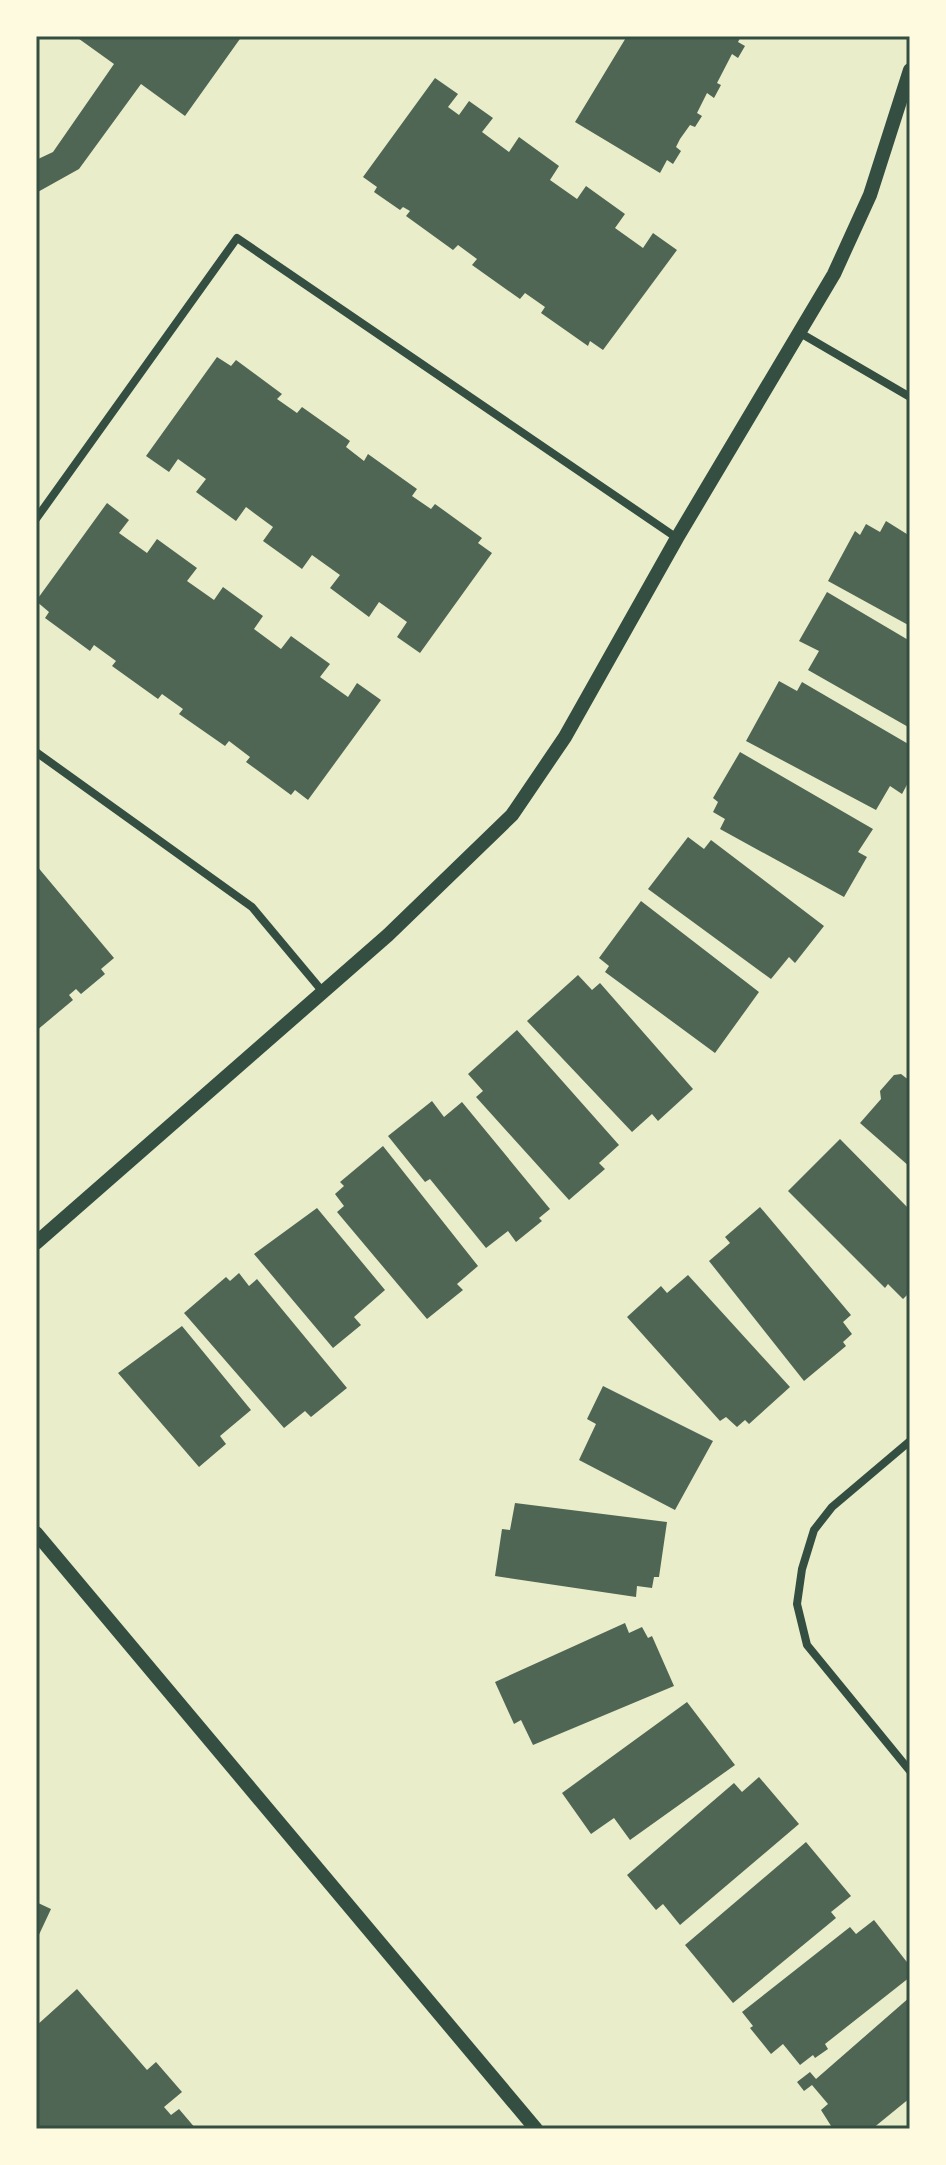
<svg xmlns="http://www.w3.org/2000/svg" width="946" height="2165" font-family="Lato,sans-serif">
  <style>
    .building { fill: #4f6655 }
    .lines { fill: none; stroke-linecap: round; stroke-linejoin: round }
    .minor { stroke: #344e41; stroke-width: 8 }
    .tertiary { stroke: #344e41; stroke-width: 14 }
    .neatline { fill: none; stroke: #344e41; stroke-width: 3 }
  </style>
  <rect width="100%" height="100%" fill="#e9edc9"/>
  <g class="building">
    <path d="M 75,36 L 242,36 L 185,116 L 141,84 L 79,169 L 36,193 L 36,160 L 53,152 L 114,64 Z"/>
    <path d="M 627,36 L 741,36 L 738,42 L 745,46 L 738,58 L 732,54 L 717,83 L 721,85 L 714,98 L 707,93 L 697,113 L 702,116 L 695,127 L 690,125 L 680,139 L 676,147 L 681,151 L 673,164 L 667,160 L 660,173 L 575,122 Z"/>
    <path d="M 435,78 L 458,94 L 448,107 L 459,115 L 469,101 L 493,118 L 482,132 L 509,152 L 519,137 L 559,166 L 550,180 L 577,199 L 586,186 L 625,214 L 615,228 L 643,248 L 653,233 L 677,250 L 603,350 L 590,341 L 588,346 L 541,313 L 545,307 L 525,293 L 520,299 L 472,265 L 477,259 L 458,245 L 453,250 L 406,216 L 410,211 L 403,207 L 400,210 L 374,192 L 377,187 L 363,177 Z"/>
    <path d="M 217,357 L 231,366 L 236,360 L 282,394 L 277,399 L 297,413 L 302,407 L 350,441 L 346,447 L 364,461 L 368,454 L 417,489 L 412,496 L 431,509 L 435,504 L 482,538 L 478,543 L 492,553 L 420,653 L 397,637 L 407,622 L 379,602 L 369,617 L 330,588 L 340,575 L 312,555 L 302,569 L 263,541 L 273,527 L 246,507 L 236,521 L 196,492 L 206,479 L 178,459 L 169,472 L 146,456 Z"/>
    <path d="M 107,503 L 129,520 L 119,533 L 147,553 L 157,539 L 197,568 L 187,581 L 214,600 L 223,587 L 263,616 L 254,629 L 281,649 L 291,636 L 330,664 L 320,677 L 348,697 L 357,683 L 381,700 L 308,800 L 295,790 L 291,795 L 246,762 L 250,757 L 229,741 L 225,746 L 179,714 L 183,709 L 162,694 L 158,699 L 112,666 L 116,661 L 94,645 L 90,651 L 45,618 L 49,612 L 36,601 Z"/>
    <path d="M 886,521 L 910,536 L 910,626 L 828,581 L 855,531 L 860,535 L 866,524 L 880,532 Z"/>
    <path d="M 827,592 L 910,641 L 910,728 L 808,670 L 819,651 L 799,641 Z"/>
    <path d="M 779,681 L 797,691 L 802,682 L 910,745 L 910,779 L 902,794 L 890,786 L 876,810 L 746,741 Z"/>
    <path d="M 740,752 L 873,829 L 858,852 L 867,857 L 844,897 L 720,829 L 725,819 L 713,812 L 718,802 L 713,798 Z"/>
    <path d="M 688,837 L 704,849 L 711,840 L 824,926 L 795,963 L 789,957 L 771,979 L 648,889 Z"/>
    <path d="M 36,865 L 114,958 L 101,969 L 105,974 L 81,994 L 76,989 L 69,995 L 73,1000 L 36,1031 Z"/>
    <path d="M 641,901 L 759,992 L 715,1053 L 605,972 L 609,966 L 599,958 Z"/>
    <path d="M 578,975 L 592,990 L 600,983 L 693,1089 L 658,1121 L 652,1114 L 632,1132 L 527,1021 Z"/>
    <path d="M 517,1030 L 619,1145 L 599,1163 L 605,1169 L 569,1200 L 476,1097 L 483,1091 L 468,1074 Z"/>
    <path d="M 901,1074 L 910,1081 L 910,1167 L 860,1123 L 881,1099 L 880,1091 L 894,1075 Z"/>
    <path d="M 432,1101 L 444,1117 L 462,1102 L 550,1209 L 539,1218 L 542,1221 L 516,1242 L 508,1231 L 486,1248 L 430,1179 L 425,1182 L 388,1136 Z"/>
    <path d="M 840,1139 L 910,1210 L 910,1292 L 903,1299 L 888,1284 L 885,1288 L 788,1191 Z"/>
    <path d="M 383,1146 L 478,1266 L 457,1284 L 463,1290 L 427,1319 L 337,1212 L 344,1206 L 335,1194 L 344,1186 L 340,1182 Z"/>
    <path d="M 760,1207 L 851,1315 L 843,1322 L 852,1334 L 843,1342 L 846,1346 L 804,1381 L 709,1261 L 730,1243 L 725,1237 Z"/>
    <path d="M 317,1208 L 385,1290 L 354,1317 L 361,1325 L 333,1348 L 254,1254 Z"/>
    <path d="M 239,1273 L 249,1286 L 257,1279 L 347,1388 L 311,1417 L 305,1411 L 284,1428 L 184,1313 L 226,1277 L 230,1281 Z"/>
    <path d="M 688,1275 L 790,1387 L 749,1424 L 745,1420 L 737,1427 L 726,1417 L 720,1421 L 627,1317 L 661,1286 L 667,1293 Z"/>
    <path d="M 182,1326 L 251,1410 L 220,1436 L 226,1444 L 199,1467 L 118,1373 Z"/>
    <path d="M 603,1386 L 713,1441 L 675,1510 L 579,1460 L 596,1424 L 587,1419 Z"/>
    <path d="M 515,1503 L 667,1522 L 659,1577 L 654,1577 L 652,1588 L 637,1586 L 636,1597 L 495,1576 L 502,1529 L 510,1530 Z"/>
    <path d="M 625,1623 L 629,1633 L 642,1627 L 648,1638 L 652,1636 L 674,1686 L 533,1745 L 521,1720 L 514,1724 L 495,1682 Z"/>
    <path d="M 687,1702 L 735,1765 L 630,1840 L 614,1818 L 591,1834 L 562,1793 Z"/>
    <path d="M 759,1777 L 799,1824 L 680,1925 L 663,1904 L 656,1910 L 627,1875 L 734,1783 L 742,1792 Z"/>
    <path d="M 806,1842 L 851,1896 L 831,1912 L 836,1918 L 733,2003 L 685,1945 Z"/>
    <path d="M 36,1902 L 51,1909 L 36,1941 Z"/>
    <path d="M 874,1920 L 910,1966 L 910,1977 L 825,2044 L 828,2049 L 815,2058 L 813,2055 L 800,2065 L 783,2044 L 771,2054 L 750,2028 L 753,2026 L 742,2012 L 850,1927 L 856,1934 Z"/>
    <path d="M 77,1989 L 147,2070 L 156,2062 L 182,2092 L 164,2107 L 171,2115 L 179,2109 L 196,2129 L 36,2129 L 36,2026 Z"/>
    <path d="M 910,1997 L 910,2098 L 872,2129 L 833,2129 L 821,2110 L 828,2104 L 812,2085 L 804,2091 L 797,2082 L 810,2072 L 816,2079 Z"/>
  </g>
  <g class="lines">
    <g class="minor">
      <path d="M 802,334 L 910,397"/>
      <path d="M 36,519 L 237,238 L 677,538"/>
      <path d="M 36,752 L 252,907 L 323,992"/>
      <path d="M 910,1441 L 832,1507 L 814,1530 L 802,1569 L 797,1604 L 807,1645 L 910,1771"/>
    </g>
    <g class="tertiary">
      <path d="M 36,1243 L 388,935 L 512,815 L 565,737 L 677,538 L 834,274 L 870,195 L 910,70"/>
      <path d="M 36,1533 L 536,2129"/>
    </g>
  </g>
  <rect width="946" height="2165" fill="none" stroke="#fefae0" stroke-width="76"/>
  <rect x="38" y="38" width="870" height="2089" class="neatline"/>
</svg>
